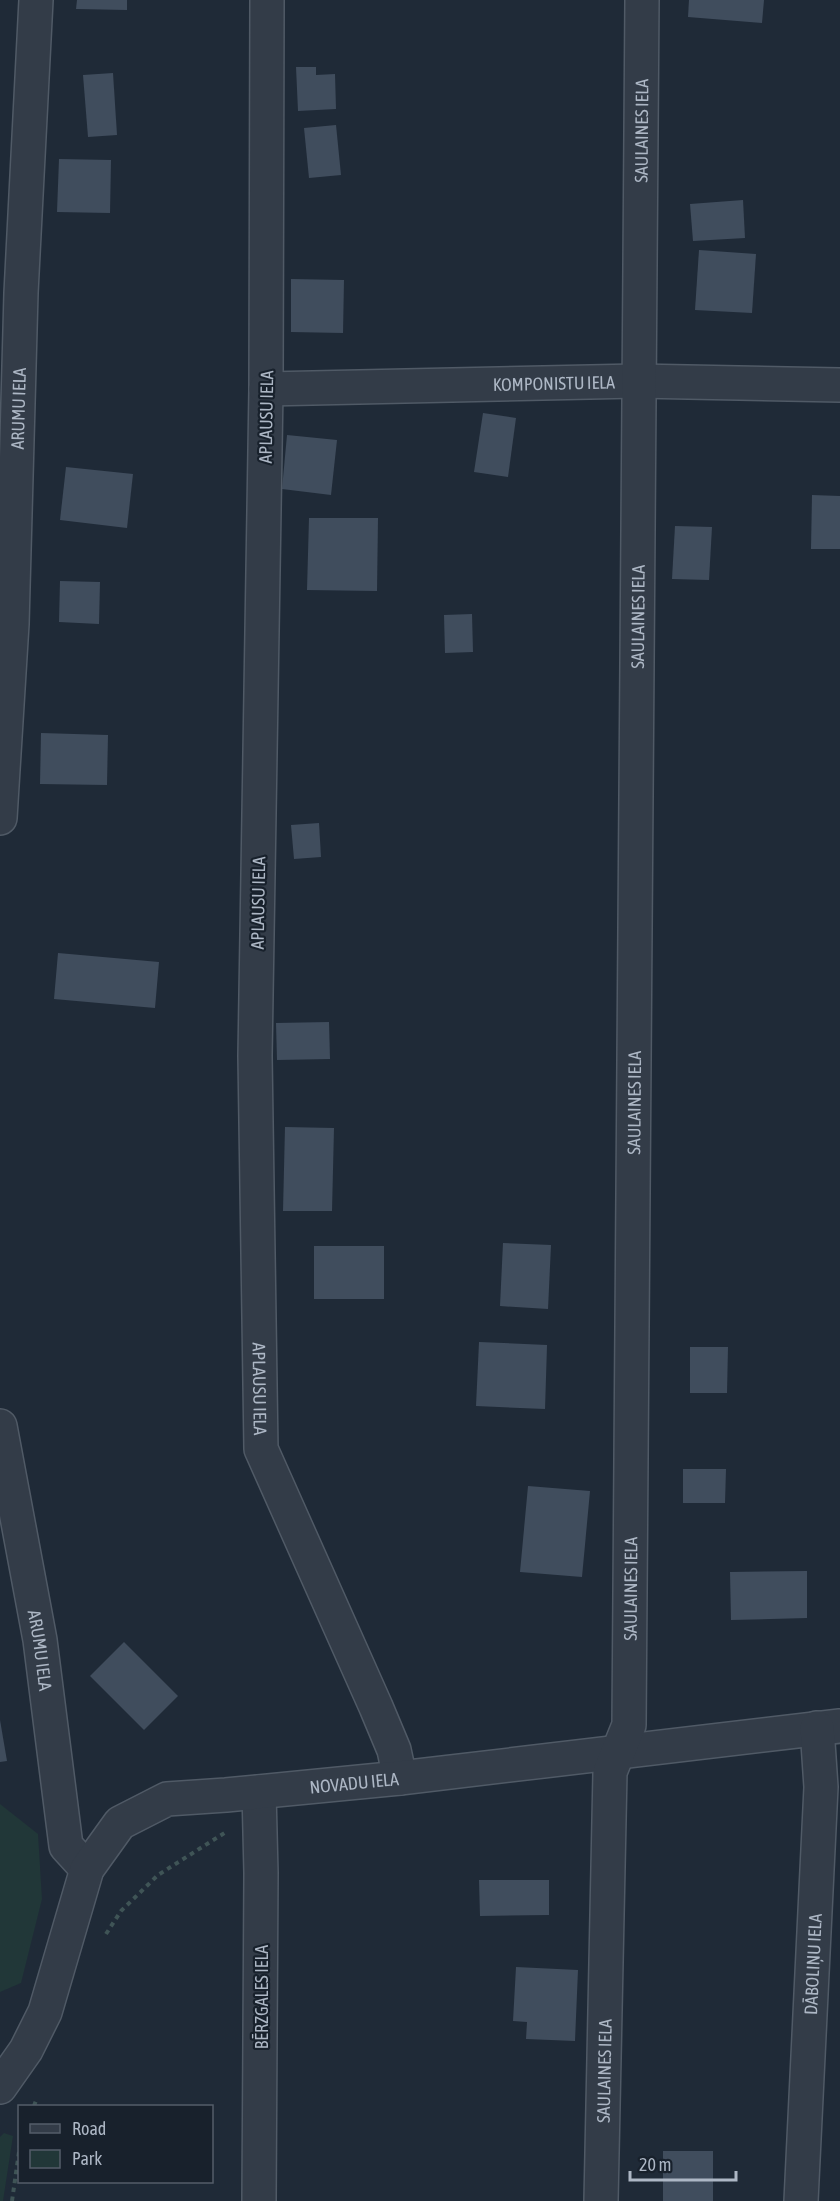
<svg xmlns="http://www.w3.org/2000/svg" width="840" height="2201" font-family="'Asap Condensed',sans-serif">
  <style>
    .green { fill: #213738 }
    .building { fill: #404d5d }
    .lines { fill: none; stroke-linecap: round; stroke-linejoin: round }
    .street-casing { stroke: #505a66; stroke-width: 36 }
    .path { stroke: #3f5456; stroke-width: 4; stroke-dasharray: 4.5 4.5; stroke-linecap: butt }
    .street { stroke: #333c48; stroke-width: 33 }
    .labels { text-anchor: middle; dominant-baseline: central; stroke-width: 4.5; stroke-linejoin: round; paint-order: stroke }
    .street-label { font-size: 18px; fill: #adb7c5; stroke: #18212c }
  </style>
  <rect width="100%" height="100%" fill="#1f2a37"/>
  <g class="green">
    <path d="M 0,1804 L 38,1834 L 42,1899 L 21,1983 L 0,1992 Z"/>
    <path d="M 4,2133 L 13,2136 L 3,2201 L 0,2201 L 0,2137 Z"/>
  </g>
  <g class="building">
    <path d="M 77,0 L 127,0 L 127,10 L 76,9 Z"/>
    <path d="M 689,0 L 764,0 L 762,23 L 688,17 Z"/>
    <path d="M 296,67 L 316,67 L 316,75 L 335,74 L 336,109 L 298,111 Z"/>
    <path d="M 113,73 L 117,135 L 88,137 L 83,75 Z"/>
    <path d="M 336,125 L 341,175 L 309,178 L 304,128 Z"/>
    <path d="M 59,159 L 111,160 L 110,213 L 57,212 Z"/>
    <path d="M 743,200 L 745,238 L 693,241 L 690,204 Z"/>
    <path d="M 699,250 L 756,254 L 752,313 L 695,310 Z"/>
    <path d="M 291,279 L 344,280 L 343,333 L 291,332 Z"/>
    <path d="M 483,413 L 516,418 L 508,477 L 474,472 Z"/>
    <path d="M 287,435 L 337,440 L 331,495 L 282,489 Z"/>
    <path d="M 66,467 L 133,474 L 127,528 L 60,520 Z"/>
    <path d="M 812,495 L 840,496 L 840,549 L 811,549 Z"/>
    <path d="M 309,518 L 378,518 L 377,591 L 307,590 Z"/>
    <path d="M 675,526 L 712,527 L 709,580 L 672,579 Z"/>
    <path d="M 60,581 L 100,582 L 99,624 L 59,622 Z"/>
    <path d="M 472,614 L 473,652 L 445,653 L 444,615 Z"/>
    <path d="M 41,733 L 108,735 L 107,785 L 40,784 Z"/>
    <path d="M 319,823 L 321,857 L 294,859 L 291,825 Z"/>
    <path d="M 58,953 L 159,962 L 155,1008 L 54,999 Z"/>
    <path d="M 329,1022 L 330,1059 L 277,1060 L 276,1023 Z"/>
    <path d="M 285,1127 L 334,1128 L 332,1211 L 283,1211 Z"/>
    <path d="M 503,1243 L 551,1245 L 548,1309 L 500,1306 Z"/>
    <rect x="314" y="1246" width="70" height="53"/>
    <path d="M 479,1342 L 547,1345 L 545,1409 L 476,1406 Z"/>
    <path d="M 690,1347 L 728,1347 L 727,1393 L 690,1393 Z"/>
    <path d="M 683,1469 L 726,1469 L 725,1503 L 683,1503 Z"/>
    <path d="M 528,1486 L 590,1491 L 582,1577 L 520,1572 Z"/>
    <path d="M 807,1571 L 807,1618 L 731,1620 L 730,1572 Z"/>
    <path d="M 124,1642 L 178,1696 L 144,1730 L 90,1676 Z"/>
    <path d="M 0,1720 L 7,1761 L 0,1762 Z"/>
    <path d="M 479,1880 L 549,1880 L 549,1915 L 480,1916 Z"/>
    <path d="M 516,1967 L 578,1970 L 575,2041 L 526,2039 L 527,2022 L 513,2021 Z"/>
    <rect x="663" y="2151" width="50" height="50"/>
  </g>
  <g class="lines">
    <defs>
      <g id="street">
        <path id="s1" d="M 267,0 L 266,389 L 255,1056 L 261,1449 L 376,1707 L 394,1750 L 400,1778"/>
        <path id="s2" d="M 266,389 L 637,381 L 840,385"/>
        <path id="s3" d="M 0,818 L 12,624 L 21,293 L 36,0"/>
        <path id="s4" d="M 0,1426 L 40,1640 L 66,1846 L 87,1869"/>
        <path d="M 259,1792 L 261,1873 L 259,2201"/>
        <path id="s5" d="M 0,2087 L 26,2050 L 45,2012 L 87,1869 L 120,1823 L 167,1799 L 226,1795 L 400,1778 L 840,1726"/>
        <path id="s6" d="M 601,2201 L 610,1772 L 629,1725 L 642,0"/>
        <path id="s7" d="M 801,2201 L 821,1787 L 817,1728"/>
      </g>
    </defs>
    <use href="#street" class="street-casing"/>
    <g class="path">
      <path d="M 106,1934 L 121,1911 L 158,1875 L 226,1832"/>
      <path d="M 34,2106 L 37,2098"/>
      <path d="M 12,2201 L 20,2145"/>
    </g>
    <use href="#street" class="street"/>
  </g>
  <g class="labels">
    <g class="street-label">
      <text stroke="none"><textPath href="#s6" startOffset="2074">SAULAINES IELA</textPath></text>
      <text stroke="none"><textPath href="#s2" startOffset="288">KOMPONISTU IELA</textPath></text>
      <text stroke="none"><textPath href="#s3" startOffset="410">ARUMU IELA</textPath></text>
      <text transform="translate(266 417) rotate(-89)">APLAUSU IELA</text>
      <text stroke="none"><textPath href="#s6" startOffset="1588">SAULAINES IELA</textPath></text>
      <text transform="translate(258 903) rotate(-89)">APLAUSU IELA</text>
      <text stroke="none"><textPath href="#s6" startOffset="1102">SAULAINES IELA</textPath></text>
      <text stroke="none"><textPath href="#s1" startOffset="1389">APLAUSU IELA</textPath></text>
      <text stroke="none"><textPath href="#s6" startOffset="616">SAULAINES IELA</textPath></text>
      <text stroke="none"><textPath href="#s4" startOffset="228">ARUMU IELA</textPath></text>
      <text stroke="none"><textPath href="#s5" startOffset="534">NOVADU IELA</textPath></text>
      <text stroke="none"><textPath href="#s7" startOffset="237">DĀBOLIŅU IELA</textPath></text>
      <text transform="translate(261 1997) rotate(-90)">BĒRZGALES IELA</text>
      <text stroke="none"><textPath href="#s6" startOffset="130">SAULAINES IELA</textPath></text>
    </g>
  </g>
  <rect x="18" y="2105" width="195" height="78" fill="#18212c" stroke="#545d69" stroke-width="1.5"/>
  <rect x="30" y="2124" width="30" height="9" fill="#333c48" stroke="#545d69" stroke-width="1.5"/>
  <text x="72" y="2135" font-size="18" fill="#adb7c5">Road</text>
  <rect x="30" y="2150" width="30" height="18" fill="#213738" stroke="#545d69" stroke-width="1.5"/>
  <text x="72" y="2165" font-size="18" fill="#adb7c5">Park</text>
  <path d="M630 2171v9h106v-9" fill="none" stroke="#adb7c5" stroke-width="3"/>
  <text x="639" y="2171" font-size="18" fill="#adb7c5" stroke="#18212c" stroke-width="4.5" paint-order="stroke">20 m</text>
</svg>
